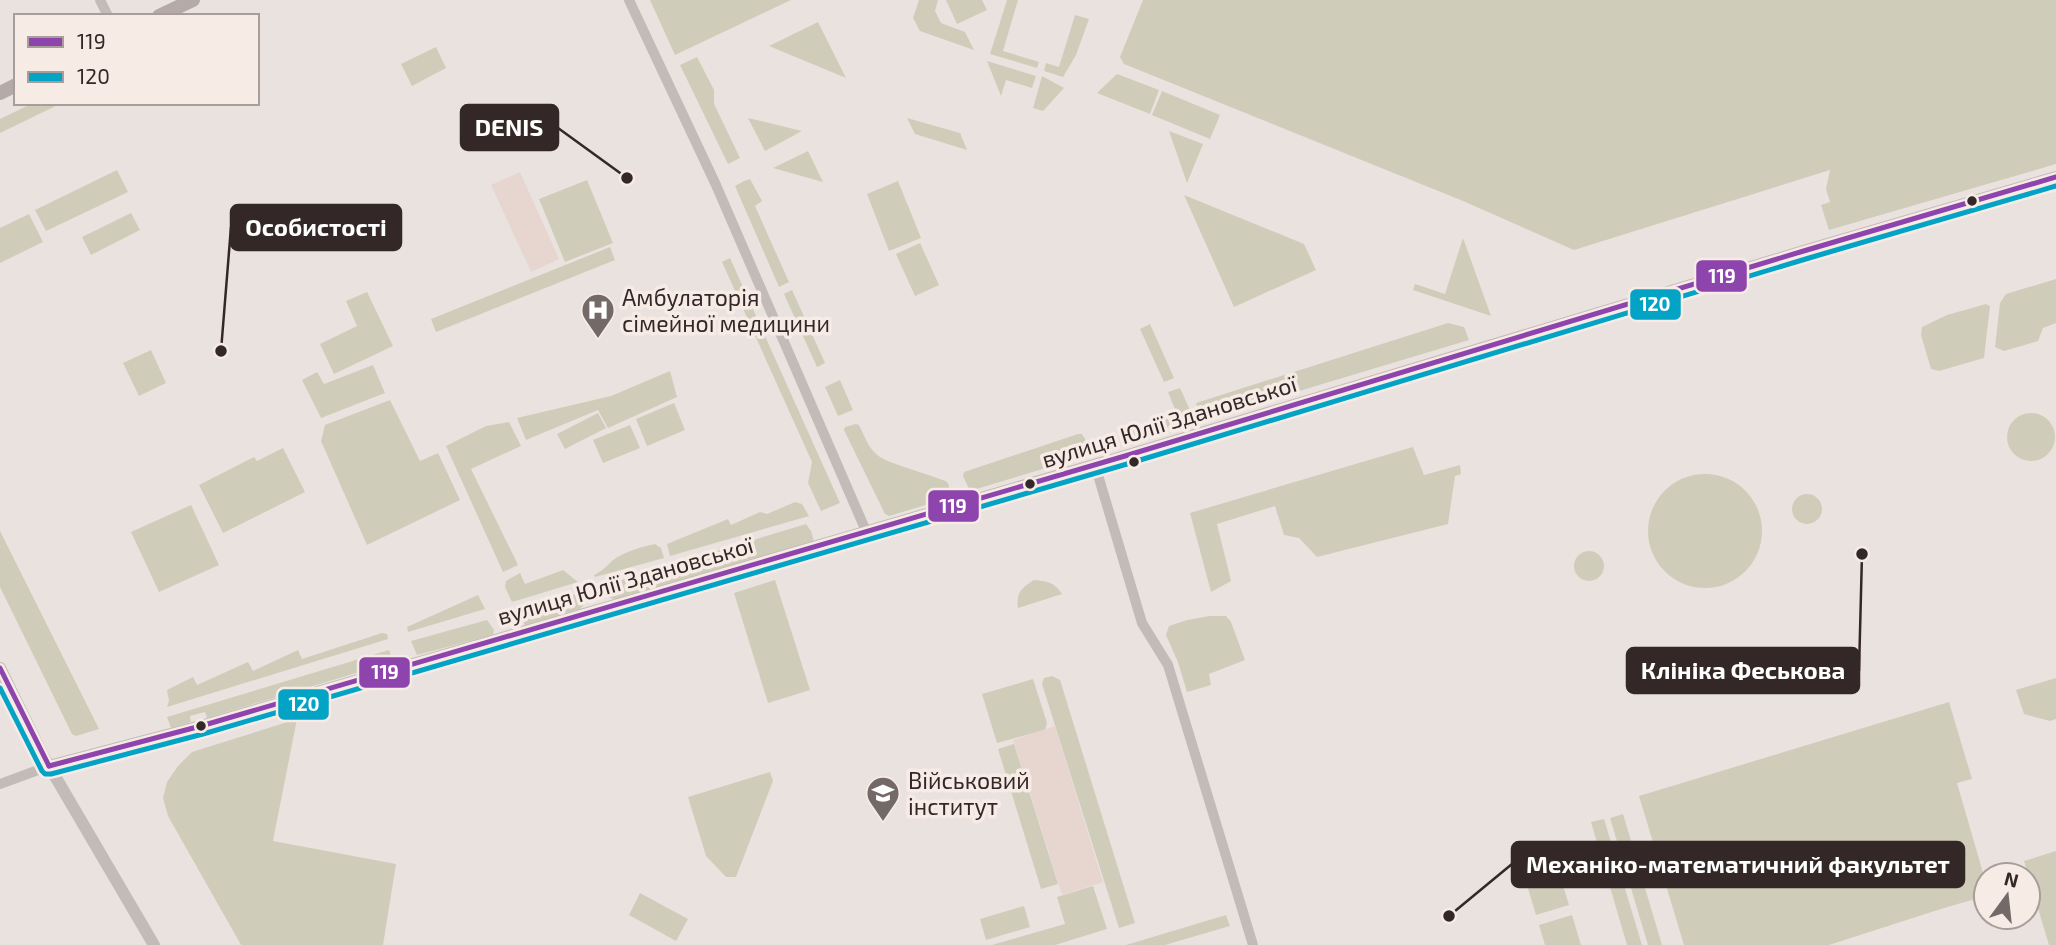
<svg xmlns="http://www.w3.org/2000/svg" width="2056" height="945" font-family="'Exo 2',sans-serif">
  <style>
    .green { fill: #cfcdba }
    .plaza { fill: #e7d6d0 }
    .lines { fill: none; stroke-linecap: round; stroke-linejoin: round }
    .minor { stroke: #c3bbb8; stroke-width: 10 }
    .tertiary { stroke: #c3bbb8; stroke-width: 12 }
    .secondary { stroke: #b4aba9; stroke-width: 14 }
    .bus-1-casing { stroke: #f7ebe6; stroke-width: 10 }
    .bus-2-casing { stroke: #f7ebe6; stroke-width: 10 }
    .bus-1 { stroke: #8e44ad; stroke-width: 5 }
    .bus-2 { stroke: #03a3c6; stroke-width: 5 }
    .bus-dot { fill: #332827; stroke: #f7ebe6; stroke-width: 2.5 }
    .labels { text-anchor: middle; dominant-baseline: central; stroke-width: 7; stroke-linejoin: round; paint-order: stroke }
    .poi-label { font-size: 23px; fill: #332827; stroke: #f7ebe6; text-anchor: start }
    .street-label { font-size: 23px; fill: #332827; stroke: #f7ebe6 }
    .leader { fill: none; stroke: #332827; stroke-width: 2.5 }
    .callout-dot { fill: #332827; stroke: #f7ebe6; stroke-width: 2.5 }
    .callout { fill: #332827; stroke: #332827; stroke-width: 2.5 }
    .callout-label { font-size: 24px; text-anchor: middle; font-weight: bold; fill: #fff }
    .line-badge { stroke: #f7ebe6; stroke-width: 2.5 }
    .badge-label { font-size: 19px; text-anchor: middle; font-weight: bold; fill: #fff }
  </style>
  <rect width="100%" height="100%" fill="#eae2df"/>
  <g class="green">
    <path d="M 650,0 L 791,0 L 675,55 Z"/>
    <path d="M 919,0 L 938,0 L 935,11 L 941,23 L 965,32 L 974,50 L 920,31 L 913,18 Z"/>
    <path d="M 946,0 L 982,0 L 987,10 L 957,24 Z"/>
    <path d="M 1007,0 L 1018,0 L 1003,51 L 1039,62 L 1037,68 L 990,54 Z"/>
    <path d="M 1143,0 L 2056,0 L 2056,164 L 1829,230 L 1821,205 L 1830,202 L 1826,189 L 1830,170 L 1574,250 L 1463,201 L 1124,64 L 1120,57 Z"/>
    <path d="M 1075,15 L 1089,19 L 1076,55 L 1063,77 L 1044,71 L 1046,63 L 1059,67 Z"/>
    <path d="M 818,22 L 846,78 L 769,46 Z"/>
    <path d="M 436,47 L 446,68 L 412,86 L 401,64 Z"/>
    <path d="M 697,57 L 714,90 L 714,104 L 740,158 L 728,164 L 680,65 Z"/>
    <path d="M 987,61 L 1036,76 L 1032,88 L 1006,80 L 1001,96 Z"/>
    <path d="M 1117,74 L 1159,90 L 1150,114 L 1097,93 Z"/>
    <path d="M 1042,76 L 1064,88 L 1043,111 L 1033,108 Z"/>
    <path d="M 1162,91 L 1220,115 L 1210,139 L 1152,115 Z"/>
    <path d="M 33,103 L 62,103 L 0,133 L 0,119 Z"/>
    <path d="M 748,118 L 802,131 L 765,151 Z"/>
    <path d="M 907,118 L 960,133 L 967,150 L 915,134 Z"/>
    <path d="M 1169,131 L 1203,144 L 1187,183 Z"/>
    <path d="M 808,151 L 823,182 L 773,168 Z"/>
    <path d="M 117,170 L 128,192 L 46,231 L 35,210 Z"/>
    <path d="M 750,179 L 762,201 L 755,206 L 789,282 L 779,287 L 735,186 L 744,181 Z"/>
    <path d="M 587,180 L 613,243 L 565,262 L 539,199 Z"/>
    <path d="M 898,181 L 921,238 L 889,251 L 867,194 Z"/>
    <path d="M 1184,195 L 1304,244 L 1316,270 L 1234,307 Z"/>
    <path d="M 131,213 L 140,230 L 91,255 L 82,237 Z"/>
    <path d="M 29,214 L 43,242 L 0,263 L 0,228 Z"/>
    <path d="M 1463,238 L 1491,316 L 1413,290 L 1415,284 L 1445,294 Z"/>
    <path d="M 920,243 L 939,285 L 915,296 L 896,254 Z"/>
    <path d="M 610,247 L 615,260 L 436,332 L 431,319 Z"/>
    <path d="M 730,258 L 840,503 L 821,511 L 808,483 L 812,462 L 722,262 Z"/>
    <path d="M 2056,279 L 2056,323 L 2043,328 L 2038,341 L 2004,351 L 1995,347 L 2000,303 L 2006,294 Z"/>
    <path d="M 792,290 L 825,363 L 817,367 L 784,294 Z"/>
    <path d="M 367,292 L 393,346 L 334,374 L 320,344 L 357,326 L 346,301 Z"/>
    <path d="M 1986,304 L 1990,306 L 1984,358 L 1939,371 L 1931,369 L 1921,335 L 1922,327 L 1947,315 Z"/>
    <path d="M 1448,323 L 1464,327 L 1469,340 L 1202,420 L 1196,403 Z"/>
    <path d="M 1150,324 L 1174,378 L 1164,382 L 1140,329 Z"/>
    <path d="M 151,350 L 166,383 L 139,396 L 123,363 Z"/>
    <path d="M 373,365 L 385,393 L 321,418 L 302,380 L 317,372 L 324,384 Z"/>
    <path d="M 670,371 L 677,397 L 608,428 L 598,410 L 526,440 L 517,418 L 611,396 Z"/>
    <path d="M 840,380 L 853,410 L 838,416 L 825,387 Z"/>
    <path d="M 1180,388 L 1194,419 L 1134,439 L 1131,430 L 1176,412 L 1168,392 Z"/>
    <path d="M 390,400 L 420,461 L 438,453 L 460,500 L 367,545 L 321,441 L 325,425 Z"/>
    <path d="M 674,403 L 685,430 L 647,446 L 636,419 Z"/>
    <circle cx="2031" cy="437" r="24"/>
    <path d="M 598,413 L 606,428 L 565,449 L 557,434 Z"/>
    <path d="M 509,422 L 521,446 L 471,469 L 518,565 L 503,572 L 446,446 L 486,426 Z"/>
    <path d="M 856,424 L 859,425 C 865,437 869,450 880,457 C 890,464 944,479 947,482 C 950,486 950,493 949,498 L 889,516 L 885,514 L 844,430 L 845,427 Z"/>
    <path d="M 630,425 L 640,448 L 603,463 L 593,440 Z"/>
    <path d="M 1078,434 L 1082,434 C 1088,443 1089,448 1082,457 L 973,490 L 969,489 L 963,476 L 964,472 Z"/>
    <path d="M 1413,447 L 1424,475 L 1460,465 L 1461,474 L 1455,476 L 1448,524 L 1317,557 L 1299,538 L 1284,535 L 1275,506 L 1217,524 L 1231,581 L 1211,592 L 1190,513 Z"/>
    <path d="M 283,448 L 305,492 L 223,533 L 199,485 L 254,457 L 257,461 Z"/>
    <circle cx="1705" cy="531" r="57"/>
    <circle cx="1807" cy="509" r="15"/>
    <path d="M 795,502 L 802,504 L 809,516 L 670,556 L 667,544 L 728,519 L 731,525 L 760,512 L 767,514 Z"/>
    <path d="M 191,505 L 219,565 L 159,592 L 131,532 Z"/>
    <path d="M 806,524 L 811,531 L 814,542 L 618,600 L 607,597 L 602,586 Z"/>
    <path d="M 0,531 L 99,729 L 76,736 L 72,734 L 0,587 Z"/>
    <path d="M 655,544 L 661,548 L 664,558 L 595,577 L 594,575 C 602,571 606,567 612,561 C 623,552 641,547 655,544 Z"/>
    <circle cx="1589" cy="566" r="15"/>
    <path d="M 563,570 L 578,582 L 512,602 L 505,587 L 506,581 L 520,573 L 525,584 Z"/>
    <path d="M 775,580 L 810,690 L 768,703 L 734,593 Z"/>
    <path d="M 1034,580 C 1047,581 1054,582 1062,594 L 1018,608 C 1016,593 1021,588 1034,580 Z"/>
    <path d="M 580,593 L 586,602 L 580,609 L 525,626 L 519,610 Z"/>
    <path d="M 478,595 L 485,609 L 408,632 L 407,627 Z"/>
    <path d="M 1210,616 L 1226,616 L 1231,622 L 1245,660 L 1209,674 L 1211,685 L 1187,692 L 1178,662 L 1166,635 L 1169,626 L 1187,620 Z"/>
    <path d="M 487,620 L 494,630 L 493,635 L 417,655 L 411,641 Z"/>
    <path d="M 382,633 L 387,634 L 388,639 L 167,707 L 169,701 L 167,690 L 193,677 L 197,685 L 248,662 L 253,671 L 298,650 L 302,659 Z"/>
    <path d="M 389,650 L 393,662 L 207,718 L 205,712 L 190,716 L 191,722 L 171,728 L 167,717 Z"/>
    <path d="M 1052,676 L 1060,680 L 1135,923 L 1119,928 L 1042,684 L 1044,678 Z"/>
    <path d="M 2056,678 L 2056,719 L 2050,721 L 2024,714 L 2016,690 Z"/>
    <path d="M 1033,679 L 1047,723 L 1045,730 L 997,743 L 982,694 Z"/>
    <path d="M 1949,702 L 1972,779 L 1957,783 L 1986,883 L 1986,896 L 1944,908 L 1829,945 L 1684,945 L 1639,796 Z"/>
    <path d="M 297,719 L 273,841 L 396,864 L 383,945 L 241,945 L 168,816 L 163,798 L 167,782 L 178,766 L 192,752 Z"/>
    <path d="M 1014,744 L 1058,884 L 1041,889 L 998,749 Z"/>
    <path d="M 770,772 L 773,781 L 736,877 L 726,877 L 706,856 L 688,797 Z"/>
    <path d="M 1623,814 L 1662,945 L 1648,945 L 1610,818 Z"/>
    <path d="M 1604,819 L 1642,945 L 1627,945 L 1591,822 Z"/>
    <path d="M 2056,851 L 2056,945 L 2049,945 L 2024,861 Z"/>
    <path d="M 1559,873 L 1569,905 L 1536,915 L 1526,882 Z"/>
    <path d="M 1093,886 L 1107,929 L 1055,945 L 992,945 L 1065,924 L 1057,897 Z"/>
    <path d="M 640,893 L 688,919 L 676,941 L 629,915 Z"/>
    <path d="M 1024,906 L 1030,927 L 986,940 L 980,919 Z"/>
    <path d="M 1226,915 L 1230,926 L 1165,945 L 1126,945 Z"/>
    <path d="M 1572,915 L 1581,945 L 1545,945 L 1539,925 Z"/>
  </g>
  <g class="plaza">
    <path d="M 520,172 L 559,259 L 531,272 L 491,185 Z"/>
    <path d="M 1055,726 L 1103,882 L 1062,895 L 1013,740 Z"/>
  </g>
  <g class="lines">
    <g class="minor">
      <path d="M 100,0 L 108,16"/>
      <path d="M 629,0 L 716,185 L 866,531"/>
      <path d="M 1095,465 L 1142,623 L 1168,665 L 1253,945"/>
      <path d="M 0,784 L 49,766"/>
    </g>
    <g class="tertiary">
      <path d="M 0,668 L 42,754 L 154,945"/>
      <path d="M 49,766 L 201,726 L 1125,456 L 1807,250 L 2056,177"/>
    </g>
    <g class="secondary">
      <path d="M 159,16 L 193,0"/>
      <path d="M 0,93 L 16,85"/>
    </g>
    <defs>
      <g id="bus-1">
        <path d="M 0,668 L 49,766"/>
        <path d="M 49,766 L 201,726 L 1125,456 L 1807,250 L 2056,177"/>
      </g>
      <path id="bus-2" d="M 0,688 L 42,771 L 45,774 L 51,774 L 203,734 L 1127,464 L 1809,258 L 2056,186"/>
    </defs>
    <use href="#bus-1" class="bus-1-casing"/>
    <use href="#bus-2" class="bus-2-casing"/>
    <use href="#bus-1" class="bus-1"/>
    <use href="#bus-2" class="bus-2"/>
  </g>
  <defs>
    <symbol id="hospital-pin" viewBox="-11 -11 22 30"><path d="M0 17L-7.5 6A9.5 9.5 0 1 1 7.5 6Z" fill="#736967" stroke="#f7ebe6"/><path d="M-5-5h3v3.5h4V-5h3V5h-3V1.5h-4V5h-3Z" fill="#fff"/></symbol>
    <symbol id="university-pin" viewBox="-11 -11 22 30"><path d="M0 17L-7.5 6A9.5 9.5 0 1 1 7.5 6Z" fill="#736967" stroke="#f7ebe6"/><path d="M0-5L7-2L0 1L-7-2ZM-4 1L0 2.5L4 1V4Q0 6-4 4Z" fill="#fff"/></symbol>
  </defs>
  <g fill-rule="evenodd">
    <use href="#hospital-pin" x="579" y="291" width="38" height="52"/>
    <use href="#university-pin" x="864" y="774" width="38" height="52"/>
  </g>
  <g class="bus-dot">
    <circle cx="1972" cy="201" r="6"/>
    <circle cx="1134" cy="462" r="6"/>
    <circle cx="1030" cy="484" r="6"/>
    <circle cx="201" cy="726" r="6"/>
  </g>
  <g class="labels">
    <g class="poi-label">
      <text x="622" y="297">Амбулаторія<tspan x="622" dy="26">сімейної медицини</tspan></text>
      <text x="908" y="780">Військовий<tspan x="908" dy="26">інститут</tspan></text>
    </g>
    <g class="street-label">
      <text transform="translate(1169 421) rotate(-17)">вулиця Юлії Здановської</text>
      <text transform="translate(625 580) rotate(-16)">вулиця Юлії Здановської</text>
    </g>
  </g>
  <path class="leader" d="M627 178L558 128M221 351L231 227M1862 554L1859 671M1449 916L1512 864"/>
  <g class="callout-dot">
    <circle cx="627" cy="178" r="7"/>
    <circle cx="221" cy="351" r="7"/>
    <circle cx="1862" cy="554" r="7"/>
    <circle cx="1449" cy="916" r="7"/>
  </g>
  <g class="callout">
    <rect x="461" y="105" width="97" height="45" rx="7"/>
    <rect x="231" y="205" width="170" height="45" rx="7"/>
    <rect x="1627" y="648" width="232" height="45" rx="7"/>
    <rect x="1512" y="842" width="452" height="45" rx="7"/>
  </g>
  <g class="callout-label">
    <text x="509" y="136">DENIS</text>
    <text x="316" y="236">Особистості</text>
    <text x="1743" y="679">Клініка Феськова</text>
    <text x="1738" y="873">Механіко-математичний факультет</text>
  </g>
  <g class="line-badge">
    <rect x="1695" y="259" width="53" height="34" rx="7" fill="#8e44ad"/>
    <rect x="1629" y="288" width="53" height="33" rx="7" fill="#03a3c6"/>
    <rect x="927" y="489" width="53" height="34" rx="7" fill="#8e44ad"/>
    <rect x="358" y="656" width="53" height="33" rx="7" fill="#8e44ad"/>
    <rect x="277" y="688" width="53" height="33" rx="7" fill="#03a3c6"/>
  </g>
  <g class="badge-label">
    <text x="1722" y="283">119</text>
    <text x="1655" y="311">120</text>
    <text x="953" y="513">119</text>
    <text x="385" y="679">119</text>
    <text x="304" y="711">120</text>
  </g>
  <rect x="14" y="14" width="245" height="91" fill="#f7ebe6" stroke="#a99d9a" stroke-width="2"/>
  <rect x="28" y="37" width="35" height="10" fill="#8e44ad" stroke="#a99d9a" stroke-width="2"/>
  <text x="77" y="49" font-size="21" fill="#332827">119</text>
  <rect x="28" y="72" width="35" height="10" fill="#03a3c6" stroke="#a99d9a" stroke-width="2"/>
  <text x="77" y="84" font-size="21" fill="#332827">120</text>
  <g transform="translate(2007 896) rotate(15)"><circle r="33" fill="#f7ebe6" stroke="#a99d9a" stroke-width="2"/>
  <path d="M0-5L12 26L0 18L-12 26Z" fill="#736967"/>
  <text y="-10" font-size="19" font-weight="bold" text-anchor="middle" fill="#332827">N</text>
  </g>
</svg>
